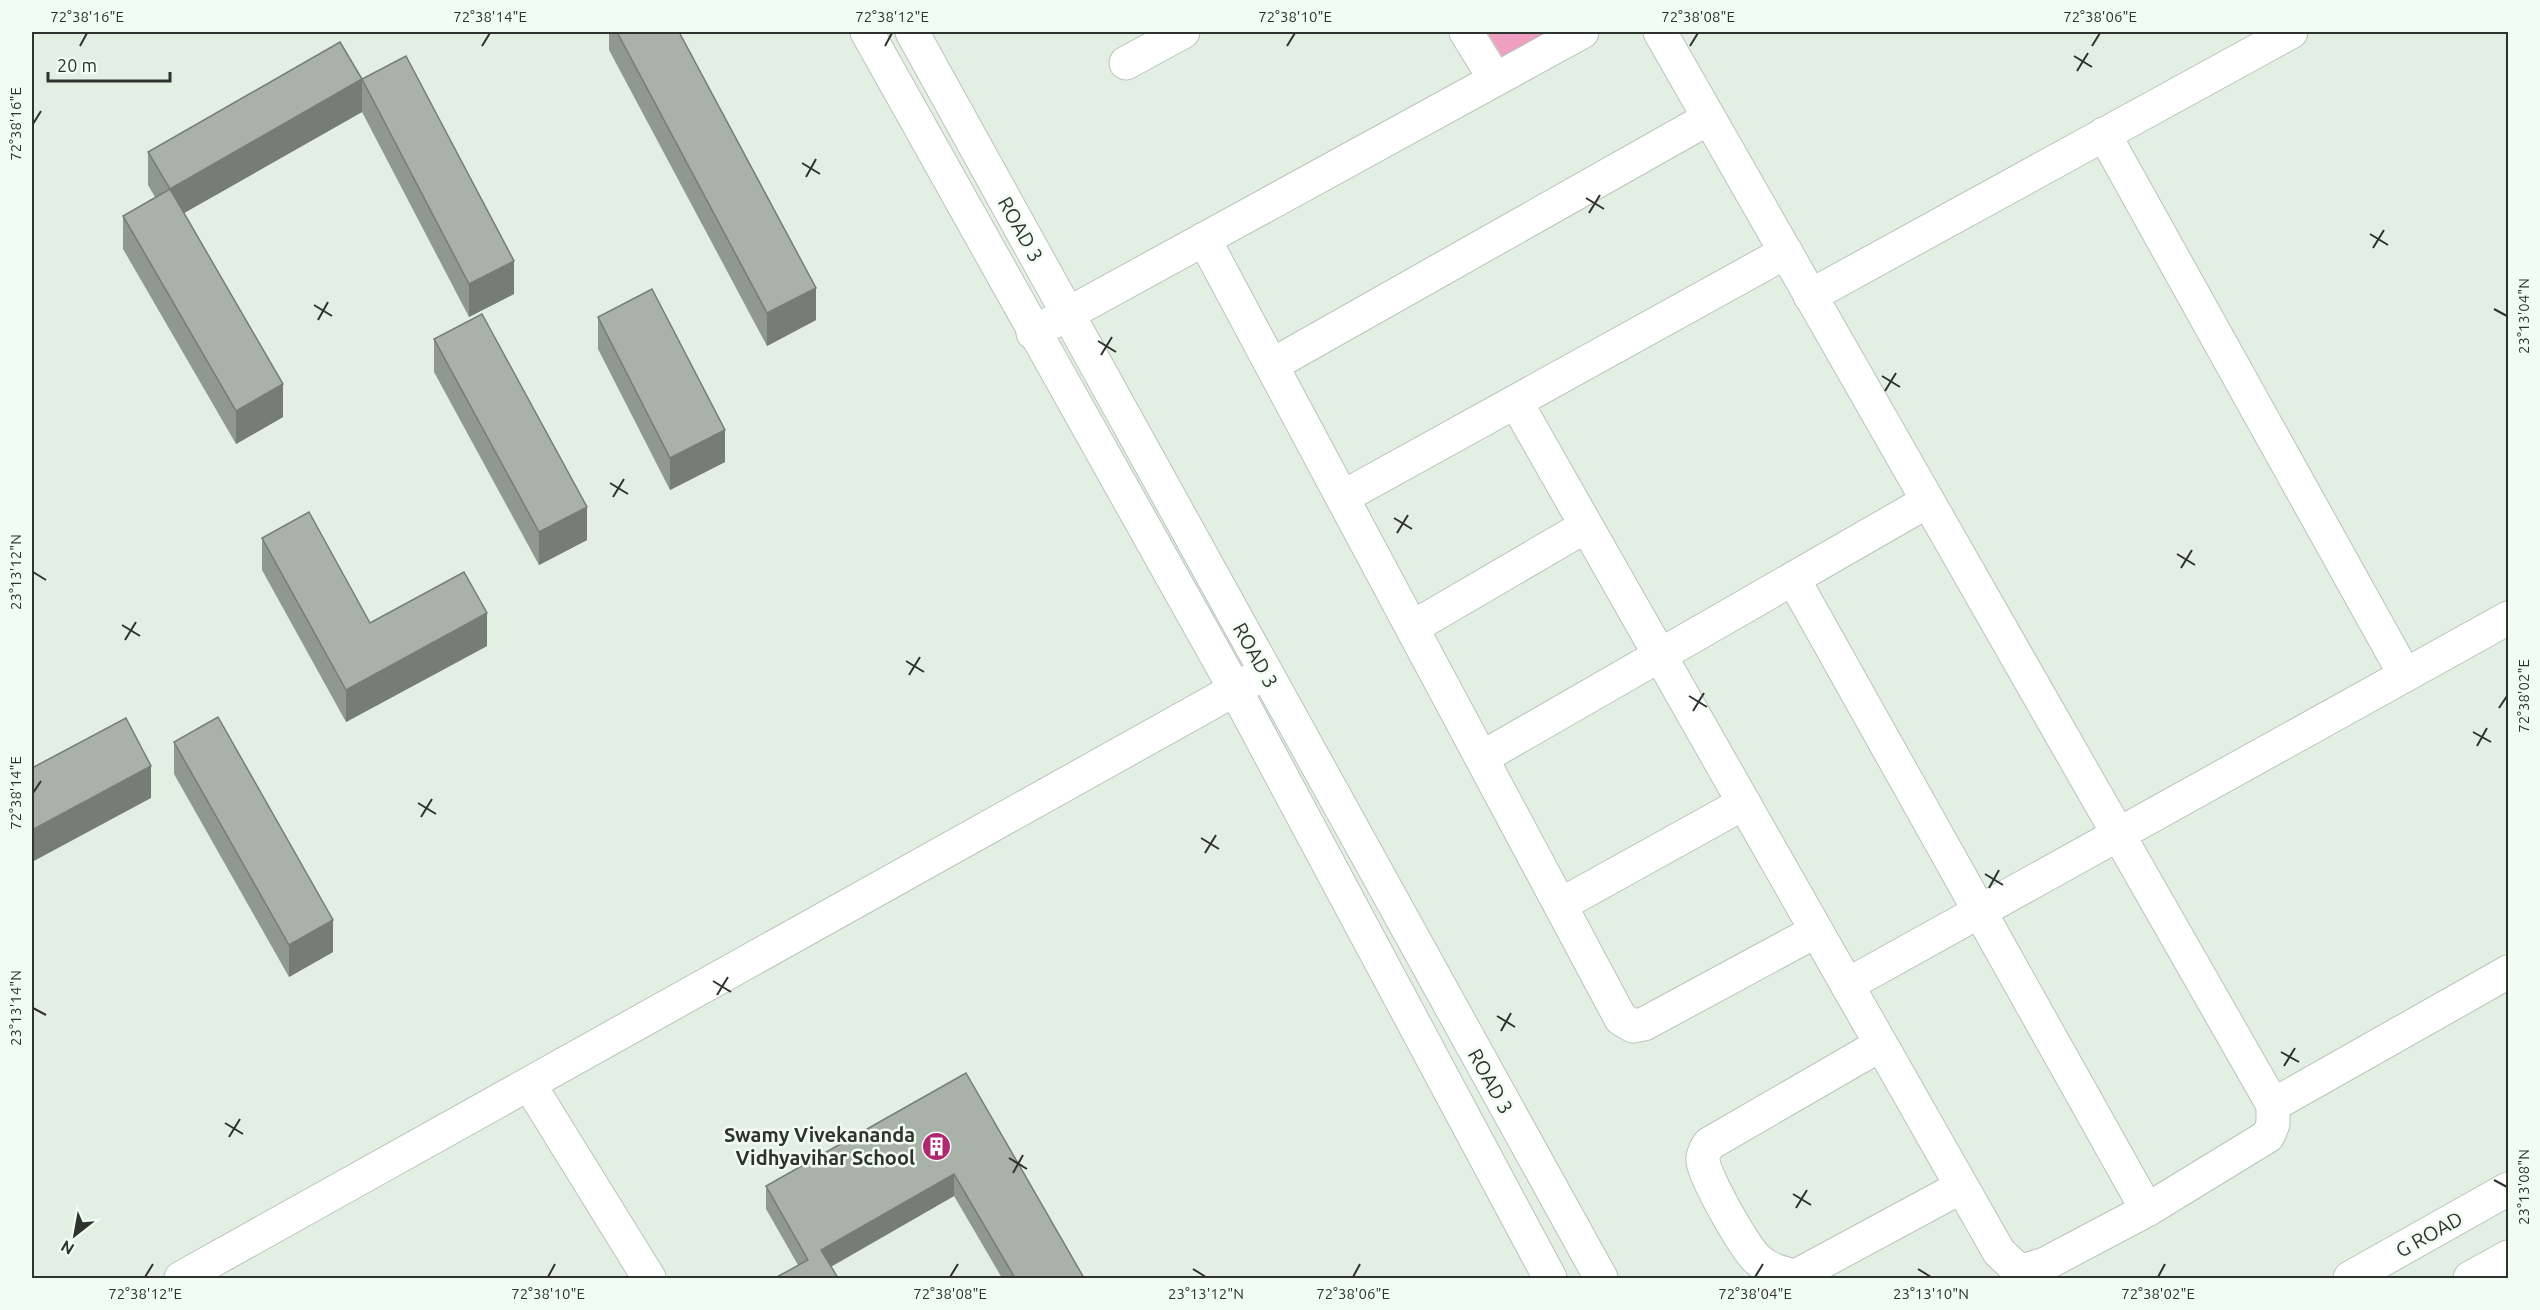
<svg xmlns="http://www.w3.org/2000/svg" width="2540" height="1310" font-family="Ubuntu,sans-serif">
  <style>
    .green { fill: #ef9fc1 }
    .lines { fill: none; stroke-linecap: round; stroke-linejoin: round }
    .street-casing { stroke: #bac4ba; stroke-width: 35 }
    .secondary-casing { stroke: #bac4ba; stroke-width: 35 }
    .street { stroke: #fff; stroke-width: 33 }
    .secondary { stroke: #fff; stroke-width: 33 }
    .wall { fill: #909990 }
    .shaded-wall { fill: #767d76 }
    .building { fill: #a8b2a8; stroke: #767d76; stroke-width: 1.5 }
    .ticks { fill: none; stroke: #2f332f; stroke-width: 2 }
    .labels { text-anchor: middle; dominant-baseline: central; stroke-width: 5; stroke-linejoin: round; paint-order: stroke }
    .street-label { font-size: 20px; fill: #2f332f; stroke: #f2fdf2 }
    .poi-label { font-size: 20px; font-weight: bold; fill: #2f332f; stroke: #f2fdf2; text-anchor: end }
    .neatline { fill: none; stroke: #2f332f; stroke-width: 2 }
    .ticks-label { font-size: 15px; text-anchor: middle; fill: #2f332f }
  </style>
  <rect width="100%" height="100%" fill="#e4efe4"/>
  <path class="green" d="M 1487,32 L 1548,32 L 1503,58 Z"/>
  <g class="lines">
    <defs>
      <g id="street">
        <path d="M 1466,32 L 1495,79"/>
        <path d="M 1126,63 L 1183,32"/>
        <path d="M 2104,134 L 2405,675"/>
        <path d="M 1204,239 L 1621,1019 L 1633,1026 L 1644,1024 L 1816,931"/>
        <path d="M 1810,296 L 2291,32"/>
        <path d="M 1033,333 L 1582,32"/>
        <path d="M 1272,365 L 1709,118"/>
        <path d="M 1516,402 L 1999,1252 L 2016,1268 L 2026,1270 L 2045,1264 L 2147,1210 L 2268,1136 L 2273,1124 L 2273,1105 L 1660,32"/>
        <path d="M 1343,497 L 1786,252"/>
        <path d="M 1794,580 L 2147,1210"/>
        <path d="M 1413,627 L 1586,526"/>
        <path d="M 1483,757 L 1928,501"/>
        <path d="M 1562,904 L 1744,803"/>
        <path d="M 1847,985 L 2508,618"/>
        <path d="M 1880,1045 L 1709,1144 C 1706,1149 1702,1155 1703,1161 C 1705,1178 1745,1249 1758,1260 C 1770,1270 1781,1273 1796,1276 L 1961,1187"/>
        <path d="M 529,1084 L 649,1278"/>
        <path d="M 2273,1105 L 2508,972"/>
        <path d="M 181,1278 L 1261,675"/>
      </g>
      <g id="secondary">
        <path d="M 867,32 L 1235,689 L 1550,1278"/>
        <path d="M 912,32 L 1601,1278"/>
        <path d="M 2350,1278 L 2508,1189"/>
        <path d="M 2470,1278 L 2508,1257"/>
      </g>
    </defs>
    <use href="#street" class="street-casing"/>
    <use href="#secondary" class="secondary-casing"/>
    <use href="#street" class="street"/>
    <use href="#secondary" class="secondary"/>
  </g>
  <g class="wall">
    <path d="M 609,32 L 679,32 L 816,320 L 767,346 L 609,50 Z"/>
    <path d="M 362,79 L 514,294 L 469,317 L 362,112 L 184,213 L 283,417 L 236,444 L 123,249 L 123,216 L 155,197 L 148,185 L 148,152 Z"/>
    <path d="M 598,317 L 725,462 L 670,490 L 598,349 Z"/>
    <path d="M 434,339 L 587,540 L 539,565 L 434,372 Z"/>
    <path d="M 262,538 L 370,623 L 487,646 L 346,722 L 262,570 Z"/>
    <path d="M 174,742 L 333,952 L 289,977 L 174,774 Z"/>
    <path d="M 966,1073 L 1084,1278 L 1002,1278 L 954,1196 L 831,1267 L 798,1265 L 766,1209 L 766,1186 Z"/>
  </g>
  <g class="shaded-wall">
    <path d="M 362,79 L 362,112 L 170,221 L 170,189 Z"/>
    <path d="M 514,261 L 514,294 L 469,317 L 469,284 Z"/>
    <path d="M 816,288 L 816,320 L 767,346 L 767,313 Z"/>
    <path d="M 283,384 L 283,417 L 236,444 L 236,411 Z"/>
    <path d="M 725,430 L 725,462 L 670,490 L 670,458 Z"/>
    <path d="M 587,507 L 587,540 L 539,565 L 539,532 Z"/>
    <path d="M 487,613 L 487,646 L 346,722 L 346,690 Z"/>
    <path d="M 151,766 L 151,798 L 32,862 L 32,830 Z"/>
    <path d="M 333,920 L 333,952 L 289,977 L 289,945 Z"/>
    <path d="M 954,1174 L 954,1196 L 821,1272 L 821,1250 Z"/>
  </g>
  <g class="building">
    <path d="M 617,32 L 679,32 L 816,288 L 767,313 Z"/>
    <path d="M 340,42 L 362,79 L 170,189 L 148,152 Z"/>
    <path d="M 406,56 L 514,261 L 469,284 L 362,79 Z"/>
    <path d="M 170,189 L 283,384 L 236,411 L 123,216 Z"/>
    <path d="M 652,289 L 725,430 L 670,458 L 598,317 Z"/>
    <path d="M 482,314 L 587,507 L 539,532 L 434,339 Z"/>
    <path d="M 309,512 L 370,623 L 464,572 L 487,613 L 346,690 L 262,538 Z"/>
    <path d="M 218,717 L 333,920 L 289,945 L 174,742 Z"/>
    <path d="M 126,718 L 151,766 L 32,830 L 32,768 Z"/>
    <path d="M 966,1073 L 1084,1278 L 1015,1278 L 954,1174 L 821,1250 L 838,1278 L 775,1278 L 808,1260 L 766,1186 Z"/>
  </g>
  <path class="ticks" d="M 80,46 L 87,33M 482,46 L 490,33M 885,46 L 892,33M 1287,46 L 1295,33M 1690,46 L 1698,33M 2092,46 L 2100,33M 2074,56 L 2092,67M 2077,71 L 2088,53M 33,124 L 41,111M 802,163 L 820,174M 806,177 L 816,159M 1586,198 L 1604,209M 1589,213 L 1600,195M 2370,234 L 2388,245M 2373,248 L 2384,230M 314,305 L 332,316M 2494,309 L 2507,316M 318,320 L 328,302M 1098,341 L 1116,352M 1101,355 L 1112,337M 1882,376 L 1900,387M 1885,391 L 1896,373M 610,483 L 628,494M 613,497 L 624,479M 1394,518 L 1412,529M 1397,533 L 1408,515M 2177,554 L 2195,565M 2181,568 L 2192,550M 33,572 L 46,580M 122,625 L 140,636M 125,640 L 136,622M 906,661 L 924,672M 909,675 L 920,657M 1689,696 L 1707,707M 2499,708 L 2507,696M 1693,711 L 1704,693M 2473,732 L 2491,742M 2477,746 L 2487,728M 33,793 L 41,781M 418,803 L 436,814M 421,817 L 432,799M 1201,838 L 1219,849M 1205,853 L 1216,835M 1985,874 L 2003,885M 1989,888 L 1999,870M 713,981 L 731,992M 717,995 L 728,977M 33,1008 L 46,1015M 1497,1016 L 1515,1027M 1501,1031 L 1511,1013M 2281,1052 L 2299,1062M 2284,1066 L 2295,1048M 225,1123 L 243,1134M 229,1137 L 240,1119M 1009,1158 L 1027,1169M 1013,1173 L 1023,1155M 2494,1180 L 2507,1187M 1793,1194 L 1811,1205M 1796,1208 L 1807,1190M 1193,1269 L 1206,1277M 1918,1269 L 1931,1277M 145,1277 L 153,1264M 548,1277 L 555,1264M 950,1277 L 958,1264M 1353,1277 L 1360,1264M 1755,1277 L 1763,1264M 2158,1277 L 2165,1264"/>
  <defs>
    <symbol id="building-disc" viewBox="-11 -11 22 22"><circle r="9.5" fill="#ae2972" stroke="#f2fdf2"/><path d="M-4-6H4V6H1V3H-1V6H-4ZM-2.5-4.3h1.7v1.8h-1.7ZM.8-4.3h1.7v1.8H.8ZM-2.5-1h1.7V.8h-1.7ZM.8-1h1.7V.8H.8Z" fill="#fff"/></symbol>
  </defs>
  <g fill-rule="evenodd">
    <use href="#building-disc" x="920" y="1130" width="33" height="33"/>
  </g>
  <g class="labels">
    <g class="street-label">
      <text transform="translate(1021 229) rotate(61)">ROAD 3</text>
      <text transform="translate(1256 655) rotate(61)">ROAD 3</text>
      <text transform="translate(1491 1081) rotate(61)">ROAD 3</text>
      <text transform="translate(2429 1234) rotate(-29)">G ROAD</text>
    </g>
    <g class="poi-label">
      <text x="915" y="1134">Swamy Vivekananda<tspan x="915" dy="23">Vidhyavihar School</tspan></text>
    </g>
  </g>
  <rect width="2540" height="1310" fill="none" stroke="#f2fdf2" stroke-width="66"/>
  <g transform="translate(75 1235) rotate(211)" stroke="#f2fdf2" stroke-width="4.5" paint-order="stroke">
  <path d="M0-4.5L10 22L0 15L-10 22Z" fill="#2f332f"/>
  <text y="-9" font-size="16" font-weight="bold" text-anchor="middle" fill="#2f332f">N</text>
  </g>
  <path d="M48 72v9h122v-9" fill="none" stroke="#2f332f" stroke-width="3"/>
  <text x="57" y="72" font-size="18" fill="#2f332f" stroke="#f2fdf2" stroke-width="4.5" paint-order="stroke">20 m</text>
  <rect x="33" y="33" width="2474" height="1244" class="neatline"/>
  <g class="ticks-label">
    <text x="87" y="22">72°38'16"E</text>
    <text x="490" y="22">72°38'14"E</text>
    <text x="892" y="22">72°38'12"E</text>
    <text x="1295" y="22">72°38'10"E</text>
    <text x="1698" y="22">72°38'08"E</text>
    <text x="2100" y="22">72°38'06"E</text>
    <text transform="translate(16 124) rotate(-90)" y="5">72°38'16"E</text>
    <text transform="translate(2524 316) rotate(-90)" y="5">23°13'04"N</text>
    <text transform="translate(16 572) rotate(-90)" y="5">23°13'12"N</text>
    <text transform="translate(2524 696) rotate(-90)" y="5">72°38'02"E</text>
    <text transform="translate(16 793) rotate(-90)" y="5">72°38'14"E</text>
    <text transform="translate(16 1008) rotate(-90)" y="5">23°13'14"N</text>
    <text transform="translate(2524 1187) rotate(-90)" y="5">23°13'08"N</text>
    <text x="145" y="1299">72°38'12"E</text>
    <text x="548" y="1299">72°38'10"E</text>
    <text x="950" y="1299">72°38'08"E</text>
    <text x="1206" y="1299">23°13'12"N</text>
    <text x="1353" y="1299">72°38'06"E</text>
    <text x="1755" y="1299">72°38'04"E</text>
    <text x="1931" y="1299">23°13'10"N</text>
    <text x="2158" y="1299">72°38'02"E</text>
  </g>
</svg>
